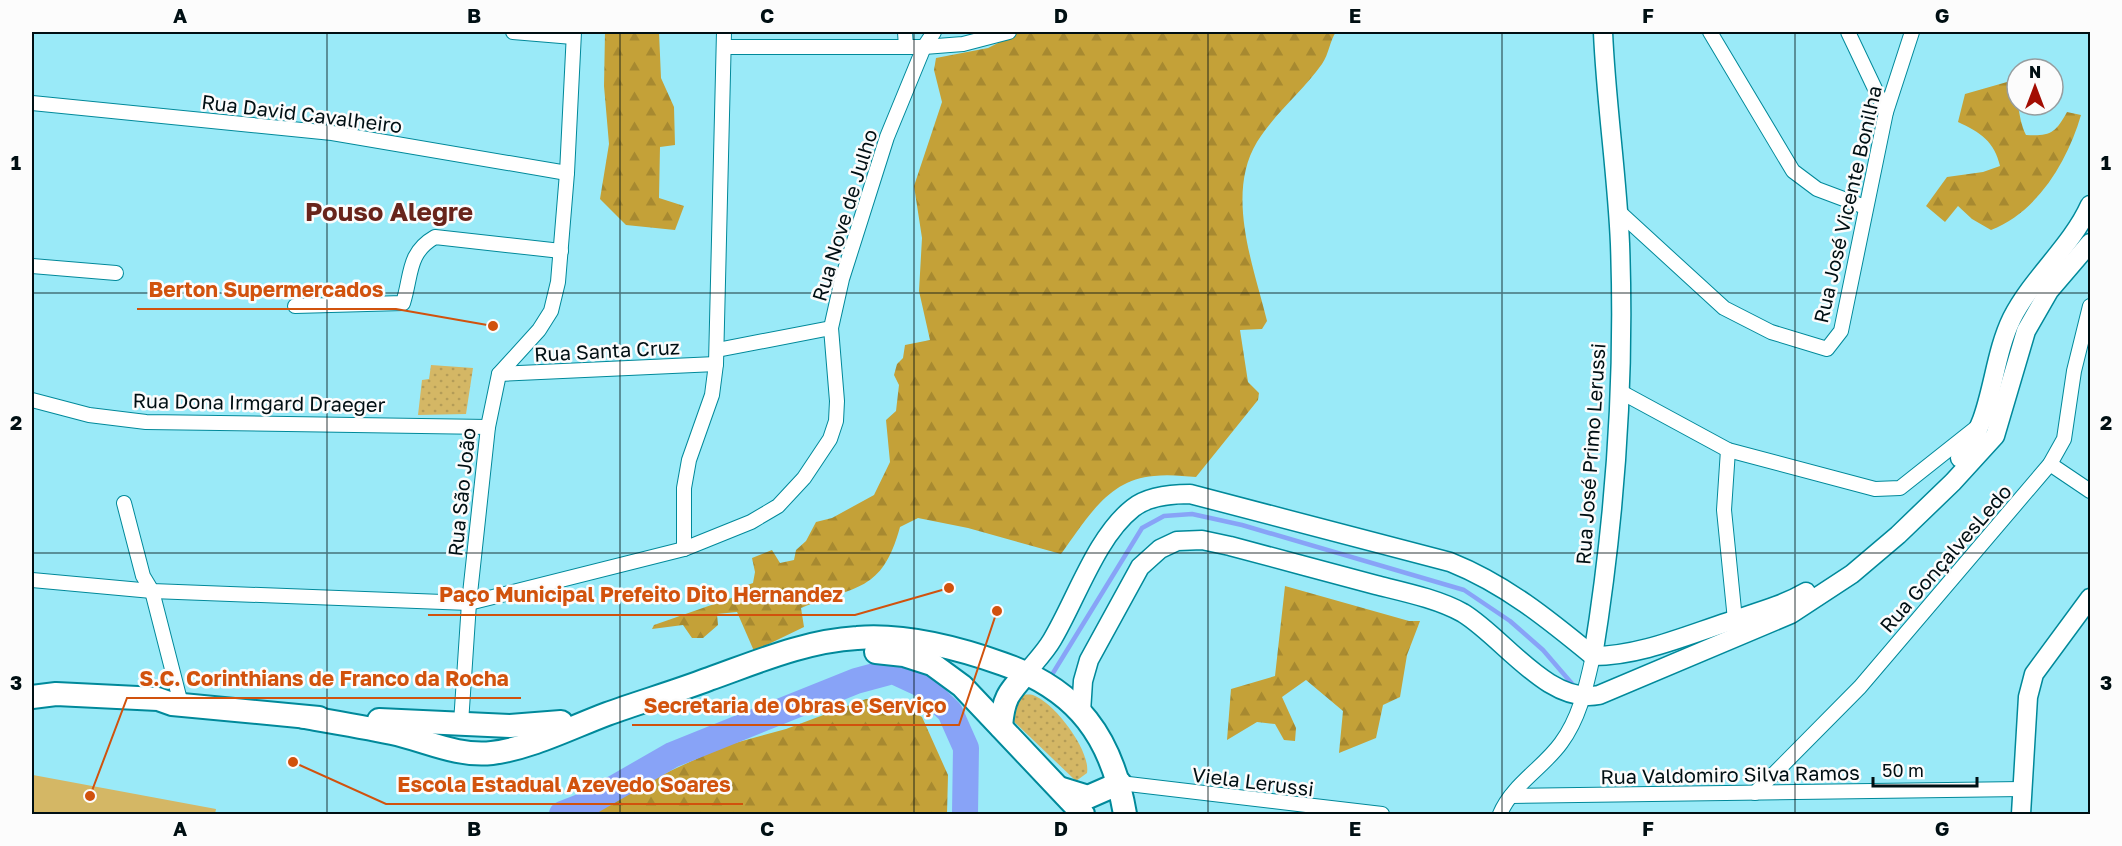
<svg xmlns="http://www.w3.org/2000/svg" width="2122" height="846" font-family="'Golos Text',sans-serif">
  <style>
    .green { fill: url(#green-dots) }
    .forest { fill: url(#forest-firs) }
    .pitch { fill: #d4b765 }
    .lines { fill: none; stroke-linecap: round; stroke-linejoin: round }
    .stream { stroke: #88a3f7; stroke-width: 4.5 }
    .river { stroke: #88a3f7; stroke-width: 26 }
    .minor-casing { stroke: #00899a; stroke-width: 16 }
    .tertiary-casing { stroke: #00899a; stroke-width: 21 }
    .primary-casing { stroke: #00899a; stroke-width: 26 }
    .minor { stroke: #fff; stroke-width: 14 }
    .tertiary { stroke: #fff; stroke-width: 18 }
    .primary { stroke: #fff; stroke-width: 22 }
    .grid { fill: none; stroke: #000f13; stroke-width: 1.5; stroke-opacity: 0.55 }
    .labels { text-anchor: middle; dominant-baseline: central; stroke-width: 5; stroke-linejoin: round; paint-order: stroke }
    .street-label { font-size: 20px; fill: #000f13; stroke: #fcfcfc }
    .district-label { font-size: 26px; font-weight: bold; fill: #68241b; stroke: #fcfcfc }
    .leader { fill: none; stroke: #d1520d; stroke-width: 2 }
    .callout-dot { fill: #d1520d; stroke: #fcfcfc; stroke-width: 2 }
    .callout-label { font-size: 21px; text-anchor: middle; font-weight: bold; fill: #d1520d; stroke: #fcfcfc; stroke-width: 5; stroke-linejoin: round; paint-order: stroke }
    .neatline { fill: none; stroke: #000f13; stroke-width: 2 }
    .grid-label { font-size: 20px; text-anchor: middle; font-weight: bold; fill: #000f13 }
  </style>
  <defs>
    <pattern id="green-dots" width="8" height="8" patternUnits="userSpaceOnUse" patternTransform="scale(1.5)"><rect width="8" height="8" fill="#d4b765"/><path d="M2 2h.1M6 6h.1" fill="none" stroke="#b49c57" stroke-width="1.8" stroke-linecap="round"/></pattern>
    <pattern id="forest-firs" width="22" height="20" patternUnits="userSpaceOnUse" patternTransform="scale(1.5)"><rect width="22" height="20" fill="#c4a138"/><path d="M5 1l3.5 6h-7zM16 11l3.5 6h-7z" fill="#a78930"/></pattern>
  </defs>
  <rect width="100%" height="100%" fill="#9aeaf8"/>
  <g class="green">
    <path d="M 431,365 L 473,368 L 466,414 L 418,415 L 422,380 L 429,379 Z"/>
    <path d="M 1019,695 C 1023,695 1029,694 1033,695 C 1055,703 1091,751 1087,773 L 1076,781 L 1007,715 Z"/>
  </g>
  <g class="forest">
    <path d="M 605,32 L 659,32 L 661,78 L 674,107 L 675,145 L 660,147 L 659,198 L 684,206 L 675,230 L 626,225 L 600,199 L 609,144 L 604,86 Z"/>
    <path d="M 1020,32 L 1336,32 C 1330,40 1329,54 1322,64 C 1302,92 1275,113 1257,142 C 1225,195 1254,267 1267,321 L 1262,329 L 1240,330 L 1248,382 L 1259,393 L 1258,400 L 1196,477 C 1183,476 1168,474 1154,476 C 1108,479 1086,520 1061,554 L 968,528 L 918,518 L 900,527 C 882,593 856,585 801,608 L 804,627 L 754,651 L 737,612 L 717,614 L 718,625 L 703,638 L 692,638 L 683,625 L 652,629 L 654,625 L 740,595 L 739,588 L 753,583 L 755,572 L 752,558 L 772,550 L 780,563 L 794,560 L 796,550 L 806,541 L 816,522 L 832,518 L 874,495 L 890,462 L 886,420 L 896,411 L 899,385 L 894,375 L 897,364 L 903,358 L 905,345 L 930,340 L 919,291 L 922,238 L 914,186 L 942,102 L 934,70 L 936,58 L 988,48 Z"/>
    <path d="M 2007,82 C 2022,100 2016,114 2026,135 C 2050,136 2055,134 2067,112 L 2081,115 C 2068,160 2038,212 1991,230 L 1972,219 L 1958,206 L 1945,222 L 1926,206 L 1947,177 L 1983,172 L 2000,166 C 1995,142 1980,132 1958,122 L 1965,94 Z"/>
    <path d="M 1285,586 L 1409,621 L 1420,621 L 1407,655 L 1400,697 L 1383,705 L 1376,738 L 1339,753 L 1343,711 L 1306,680 L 1282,697 L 1296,728 L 1295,741 L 1284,740 L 1275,724 L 1257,722 L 1227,740 L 1231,689 L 1275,676 Z"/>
    <path d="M 866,699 L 893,701 L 922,717 L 948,775 L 947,814 L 590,814 L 653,779 L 724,746 L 786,729 Z"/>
  </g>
  <path class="pitch" d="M 33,775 L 216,809 L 215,814 L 32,814 Z"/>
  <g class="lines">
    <path class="stream" d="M 1053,673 L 1142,528 L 1164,516 L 1192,514 L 1242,525 L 1464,590 L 1510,621 L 1543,650 L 1574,686"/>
    <path class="river" d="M 562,814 L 585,805 L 672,755 L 856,681 L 893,671 L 921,684 L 950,712 L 966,748 L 965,814"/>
    <defs>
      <g id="minor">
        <path d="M 513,32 L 573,37"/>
        <path d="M 905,32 L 906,47"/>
        <path d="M 1710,32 L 1793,171 L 1817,189 L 1865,207"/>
        <path d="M 1848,32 L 1886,112"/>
        <path d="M 724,47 L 924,47 L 963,44 L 1009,32"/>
        <path d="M 32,103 L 332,133 L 567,173"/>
        <path d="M 1618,211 L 1724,308 L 1771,332 L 1827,349 L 1841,331 L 1886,112 L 1912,32"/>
        <path d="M 32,266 L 116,273"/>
        <path d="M 295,306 L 403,303 C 412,275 407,253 435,237 L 561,251"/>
        <path d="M 717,350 L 831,328"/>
        <path d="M 499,374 L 716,364"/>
        <path d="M 1621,392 L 1728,450 L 1875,489 L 1900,488 L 1977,427"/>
        <path d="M 32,400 L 89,415 L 146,422 L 488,427"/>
        <path d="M 1728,450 L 1724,510 L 1735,620"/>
        <path d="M 2050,464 L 2090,491"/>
        <path d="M 124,503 L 143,576 L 152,591 L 181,704"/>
        <path d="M 684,549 L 684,488 L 689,460 L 712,395 L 716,364 L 724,32"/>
        <path d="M 32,580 L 152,591 L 469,603 L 684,549 L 751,522 L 778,506 L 804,478 L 830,439 L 836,421 L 837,401 L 831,328 L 842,279 L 887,137 L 924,47 L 934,32"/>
        <path d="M 461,723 L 469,603 L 488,427 L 499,374 L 539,330 L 551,311 L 558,282 L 567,173 L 574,32"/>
        <path d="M 1120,783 L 1382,814"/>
        <path d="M 1755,793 L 1860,687 L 2050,464 L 2064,439 L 2074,371 L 2090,306"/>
        <path d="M 1511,796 L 2022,789"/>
        <path d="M 1500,814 C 1512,785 1543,768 1561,743 C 1580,717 1586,687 1593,656"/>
      </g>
      <g id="tertiary">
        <path d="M 1960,458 C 1994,420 1990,363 2012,318 C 2033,277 2071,247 2090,205"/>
        <path d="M 1593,656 C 1639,656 1685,636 1728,622 C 1754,613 1782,606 1806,592"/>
        <path d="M 1593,656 C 1615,520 1625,382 1620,244 C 1617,173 1606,103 1603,32"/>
        <path d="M 1027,672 C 1035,662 1045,652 1052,640 C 1076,600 1096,537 1133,508 C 1148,496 1172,494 1190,494 L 1450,562 C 1505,584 1548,619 1593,656"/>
        <path d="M 1081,712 L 1083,681 L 1089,660 L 1140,567 L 1160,549 L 1177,541 L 1202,540 L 1230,546 C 1279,559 1327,572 1376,585 C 1404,592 1438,599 1463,613 C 1504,638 1548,705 1599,695 L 1791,614 L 1852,574 L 1898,535 L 1953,482 L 1995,436 L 2026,331 L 2049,291 L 2090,243"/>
        <path d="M 2021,814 L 2028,697 L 2034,674 L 2090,598"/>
      </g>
      <g id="primary">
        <path d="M 876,652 L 904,655 L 932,664 L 962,686 L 1083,814"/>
        <path d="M 32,697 L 56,694 L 158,699 L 172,704 L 319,718"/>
        <path d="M 304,717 C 333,722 363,727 392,733 C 425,740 457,757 492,753 C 531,748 570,728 607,714 C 640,702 675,692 709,679 C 757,662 805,641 857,638 C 905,634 958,648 1003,664 C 1078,690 1112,738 1125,814"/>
        <path d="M 379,720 L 510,726 L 561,722"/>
        <path d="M 1001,727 C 1003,699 1008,693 1027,672"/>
        <path d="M 1062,789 L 1088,797 L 1120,783"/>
      </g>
    </defs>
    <use href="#minor" class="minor-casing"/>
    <use href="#tertiary" class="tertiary-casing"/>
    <use href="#primary" class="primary-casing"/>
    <use href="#minor" class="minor"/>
    <use href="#tertiary" class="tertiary"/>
    <use href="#primary" class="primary"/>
  </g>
  <path class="grid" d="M 327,32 L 327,814M 620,32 L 620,814M 914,32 L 914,814M 1208,32 L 1208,814M 1502,32 L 1502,814M 1795,32 L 1795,814M 32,293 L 2090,293M 32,553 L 2090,553"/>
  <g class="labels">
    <g class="street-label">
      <text transform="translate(302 113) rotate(7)">Rua David Cavalheiro</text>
      <text transform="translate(1847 204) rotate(-77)">Rua José Vicente Bonilha</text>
      <text transform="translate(844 215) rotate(-73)">Rua Nove de Julho</text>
      <text transform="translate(607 350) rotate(-3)">Rua Santa Cruz</text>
      <text transform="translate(259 402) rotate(1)">Rua Dona Irmgard Draeger</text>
      <text transform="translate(1590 454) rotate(-86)">Rua José Primo Lerussi</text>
      <text transform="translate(461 492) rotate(-84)">Rua São João</text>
      <text transform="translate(1945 558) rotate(-49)">Rua GonçalvesLedo</text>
      <text transform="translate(1730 774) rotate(-1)">Rua Valdomiro Silva Ramos</text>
      <text transform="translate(1253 781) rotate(7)">Viela Lerussi</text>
    </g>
    <g class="district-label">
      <text x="389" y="211">Pouso Alegre</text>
    </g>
  </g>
  <path class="leader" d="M493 326L396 309H137M949 588L855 615H428M90 796L127 698H521M997 611L959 725H632M293 762L386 804H743"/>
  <g class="callout-dot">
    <circle cx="493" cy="326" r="6"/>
    <circle cx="949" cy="588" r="6"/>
    <circle cx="90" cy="796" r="6"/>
    <circle cx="997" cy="611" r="6"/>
    <circle cx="293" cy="762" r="6"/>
  </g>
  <g class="callout-label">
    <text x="266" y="297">Berton Supermercados</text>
    <text x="641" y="602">Paço Municipal Prefeito Dito Hernandez</text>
    <text x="324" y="686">S.C. Corinthians de Franco da Rocha</text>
    <text x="795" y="713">Secretaria de Obras e Serviço</text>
    <text x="564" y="792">Escola Estadual Azevedo Soares</text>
  </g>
  <rect width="2122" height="846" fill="none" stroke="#fcfcfc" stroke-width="66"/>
  <g transform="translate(2035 87)"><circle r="28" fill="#fcfcfc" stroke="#979d9f" stroke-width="1.5"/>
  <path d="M0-4.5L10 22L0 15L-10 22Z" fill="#a30d03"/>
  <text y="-9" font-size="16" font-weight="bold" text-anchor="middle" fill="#000f13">N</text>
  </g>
  <path d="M1873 777v9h104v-9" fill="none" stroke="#000f13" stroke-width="3"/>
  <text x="1882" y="777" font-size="18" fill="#000f13" stroke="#fcfcfc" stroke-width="4.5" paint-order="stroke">50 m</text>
  <rect x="33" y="33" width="2056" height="780" class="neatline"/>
  <g class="grid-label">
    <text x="180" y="23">A</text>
    <text x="474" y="23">B</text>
    <text x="767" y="23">C</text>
    <text x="1061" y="23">D</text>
    <text x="1355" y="23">E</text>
    <text x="1648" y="23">F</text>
    <text x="1942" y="23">G</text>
    <text x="16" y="170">1</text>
    <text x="2106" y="170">1</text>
    <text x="16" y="430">2</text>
    <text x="2106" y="430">2</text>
    <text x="16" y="690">3</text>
    <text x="2106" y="690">3</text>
    <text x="180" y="836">A</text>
    <text x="474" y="836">B</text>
    <text x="767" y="836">C</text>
    <text x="1061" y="836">D</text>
    <text x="1355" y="836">E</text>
    <text x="1648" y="836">F</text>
    <text x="1942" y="836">G</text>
  </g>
</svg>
